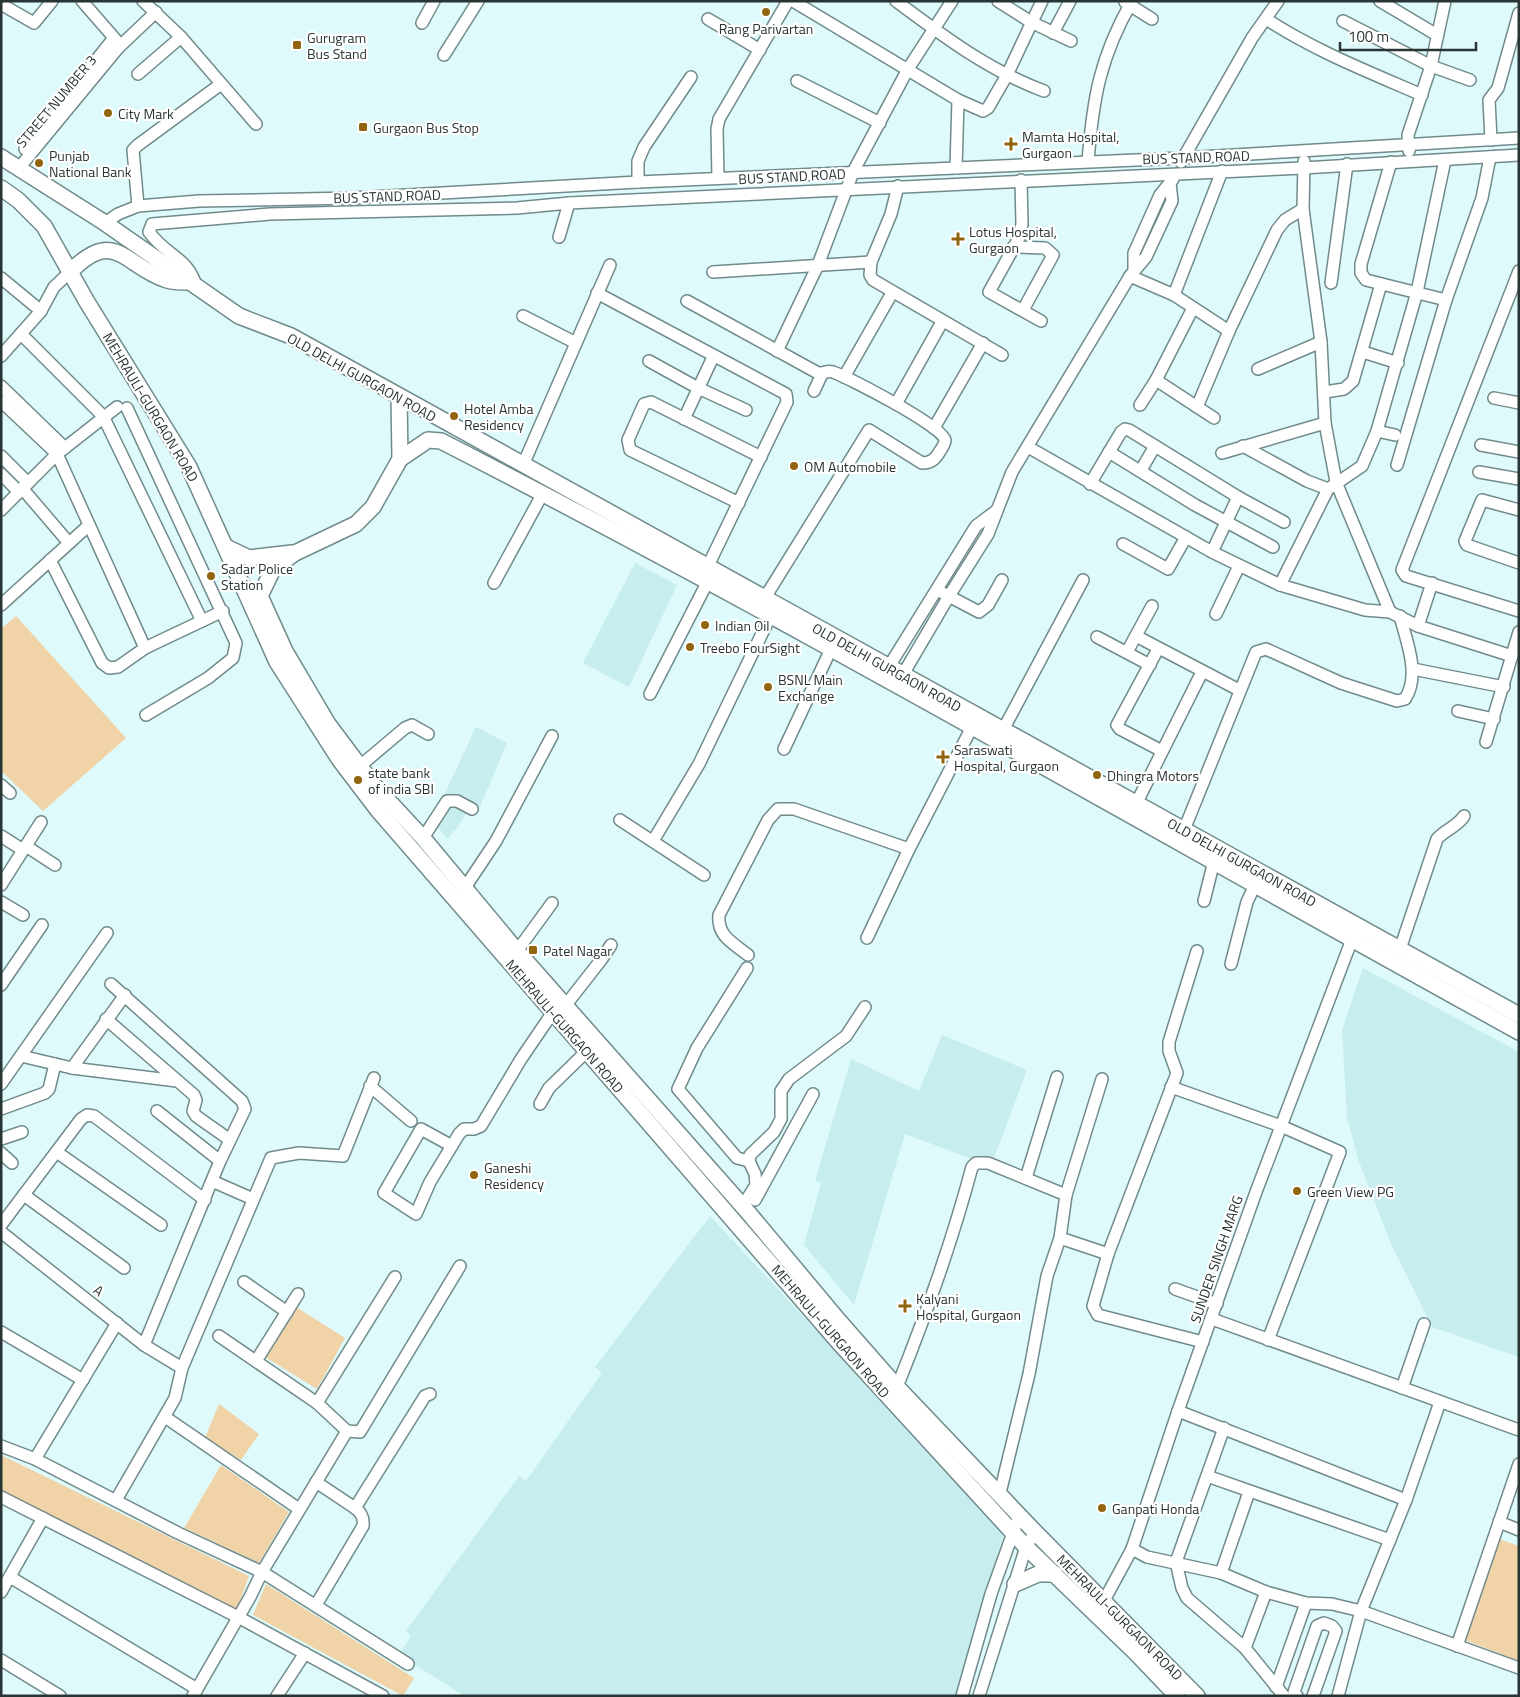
<svg xmlns="http://www.w3.org/2000/svg" width="1520" height="1697" font-family="'Titillium Web',sans-serif">
  <style>
    .built { fill: #c8edef }
    .green { fill: #f1d3a8 }
    .lines { fill: none; stroke-linecap: round; stroke-linejoin: round }
    .minor-casing { stroke: #718a8b; stroke-width: 14 }
    .major-casing { stroke: #718a8b; stroke-width: 18 }
    .minor { stroke: #fff; stroke-width: 11 }
    .major { stroke: #fff; stroke-width: 15 }
    .poi-dot { fill: #91640f; stroke: #fff; stroke-width: 2 }
    .labels { text-anchor: middle; dominant-baseline: central; stroke-width: 4.5; stroke-linejoin: round; paint-order: stroke }
    .poi-label { font-size: 14px; fill: #293434; stroke: #fff; text-anchor: start }
    .street-label { font-size: 14px; fill: #293434; stroke: #fff }
  </style>
  <rect width="100%" height="100%" fill="#defafb"/>
  <g class="built">
    <path d="M 635,563 L 677,585 L 629,687 L 583,663 Z"/>
    <path d="M 476,727 L 507,743 L 476,816 L 467,812 L 456,830 L 454,829 L 448,839 L 432,821 Z"/>
    <path d="M 1363,968 L 1519,1052 L 1519,1357 L 1432,1327 L 1391,1244 L 1358,1159 L 1347,1117 L 1342,1030 Z"/>
    <path d="M 942,1035 L 1027,1070 L 991,1166 L 905,1134 L 854,1305 L 804,1245 L 821,1183 L 815,1181 L 851,1059 L 919,1091 Z"/>
    <path d="M 710,1216 L 1004,1533 L 955,1696 L 465,1696 L 399,1655 L 411,1636 L 406,1631 L 519,1476 L 526,1481 L 602,1373 L 595,1367 Z"/>
  </g>
  <g class="green">
    <path d="M 16,616 L 126,738 L 43,811 L 1,771 L 1,629 Z"/>
    <path d="M 293,1305 L 345,1338 L 317,1389 L 265,1357 Z"/>
    <path d="M 219,1404 L 259,1434 L 241,1460 L 205,1438 Z"/>
    <path d="M 1,1455 L 249,1576 L 237,1609 L 1,1491 Z"/>
    <path d="M 221,1465 L 289,1512 L 259,1563 L 184,1528 Z"/>
    <path d="M 1499,1539 L 1519,1546 L 1519,1661 L 1462,1639 Z"/>
    <path d="M 266,1584 L 414,1678 L 403,1696 L 253,1615 Z"/>
  </g>
  <g class="lines">
    <defs>
      <g id="minor">
        <path d="M 143,1 L 181,37 L 256,124"/>
        <path d="M 793,1 L 958,100 L 983,111 L 988,108 L 1007,75 L 1042,1"/>
        <path d="M 896,1 C 943,36 988,70 1044,91"/>
        <path d="M 998,1 L 1031,22 L 1071,41"/>
        <path d="M 1380,1 L 1437,35"/>
        <path d="M 1125,2 L 1152,19"/>
        <path d="M 6,7 L 34,23 L 52,1"/>
        <path d="M 708,19 L 760,50"/>
        <path d="M 1266,19 C 1315,51 1369,72 1422,95"/>
        <path d="M 1343,21 L 1431,66 L 1470,80"/>
        <path d="M 422,23 L 434,1"/>
        <path d="M 1053,33 L 1070,1"/>
        <path d="M 118,48 L 156,12"/>
        <path d="M 444,55 L 478,1"/>
        <path d="M 138,74 L 181,37"/>
        <path d="M 797,81 L 880,123"/>
        <path d="M 1491,140 L 1489,100 L 1498,88 L 1519,13"/>
        <path d="M 25,149 L 114,38"/>
        <path d="M 1409,151 L 1408,135 L 1431,66 L 1445,1"/>
        <path d="M 1088,161 C 1093,98 1100,57 1132,1"/>
        <path d="M 1304,161 L 1303,209 L 1321,342 L 1325,423 L 1336,482 L 1390,612"/>
        <path d="M 1181,162 L 1252,38 L 1278,1"/>
        <path d="M 1391,162 L 1361,264 L 1361,273 L 1366,280 L 1446,300"/>
        <path d="M 19,168 L 118,48 L 116,40 L 82,1"/>
        <path d="M 956,168 L 958,100"/>
        <path d="M 718,178 L 717,129 L 719,119 L 788,1"/>
        <path d="M 1021,180 L 1022,224 L 1019,238 L 989,292 L 1041,321"/>
        <path d="M 638,182 L 638,161 L 644,147 L 691,77"/>
        <path d="M 898,186 L 891,214 L 871,262 L 870,275 L 873,280 L 1002,355"/>
        <path d="M 138,206 L 133,150 L 138,145 L 221,84"/>
        <path d="M 105,223 L 118,214 L 138,206 L 199,201 L 352,198 L 638,182 L 1182,158 L 1519,138"/>
        <path d="M 559,237 L 569,203"/>
        <path d="M 1013,247 L 1045,248 L 1053,255 L 1023,310"/>
        <path d="M 1134,269 L 1134,253 L 1160,195 L 1173,179"/>
        <path d="M 1519,271 L 1402,570 L 1406,576 L 1519,611"/>
        <path d="M 713,272 L 871,262"/>
        <path d="M 1130,276 L 1174,295 L 1229,331"/>
        <path d="M 1,278 L 41,311"/>
        <path d="M 1331,283 L 1347,164"/>
        <path d="M 197,289 C 189,257 167,257 149,232 L 152,224 L 270,214 L 517,208 L 569,203 L 1303,168 L 1519,155"/>
        <path d="M 597,293 L 786,394 L 787,402 L 707,568"/>
        <path d="M 1174,295 L 1222,171"/>
        <path d="M 687,301 L 818,373 C 823,374 827,370 833,372 C 849,378 943,426 945,440 C 945,444 942,448 940,451 C 936,458 932,463 922,463 L 869,430 L 761,604"/>
        <path d="M 523,316 L 576,343"/>
        <path d="M 21,334 L 103,416 L 202,621"/>
        <path d="M 777,351 L 818,265 L 853,172 L 908,69 L 952,1"/>
        <path d="M 1363,352 L 1398,363"/>
        <path d="M 1,356 L 41,311 L 54,287 L 70,272"/>
        <path d="M 649,361 L 698,388 L 746,410"/>
        <path d="M 1258,369 L 1321,342"/>
        <path d="M 844,377 L 892,293"/>
        <path d="M 1156,380 L 1214,418"/>
        <path d="M 1,386 L 65,448"/>
        <path d="M 814,391 L 822,374"/>
        <path d="M 1325,392 L 1344,389 L 1353,381 L 1381,284"/>
        <path d="M 1494,398 L 1519,403"/>
        <path d="M 1,401 L 57,454 L 145,648"/>
        <path d="M 896,404 L 942,322"/>
        <path d="M 1140,405 L 1156,380 L 1193,308"/>
        <path d="M 1197,407 L 1229,331 L 1277,230 L 1285,220 L 1303,209"/>
        <path d="M 127,408 L 236,643 L 233,658 L 208,678 L 146,715"/>
        <path d="M 684,419 L 713,357"/>
        <path d="M 934,428 L 983,343"/>
        <path d="M 1377,431 L 1395,435"/>
        <path d="M 1481,445 L 1519,452"/>
        <path d="M 1243,446 L 1307,481 L 1328,489"/>
        <path d="M 1028,447 L 1212,552 L 1280,585 L 1365,610 L 1390,612 L 1418,626 L 1512,656"/>
        <path d="M 1109,452 L 1195,505 L 1273,547"/>
        <path d="M 1222,453 L 1325,423"/>
        <path d="M 1,456 L 28,483"/>
        <path d="M 523,465 L 610,265"/>
        <path d="M 1397,465 L 1446,300 L 1482,198 L 1490,157"/>
        <path d="M 1141,470 L 1155,446"/>
        <path d="M 1479,472 L 1519,479"/>
        <path d="M 1,474 L 19,492"/>
        <path d="M 1090,484 L 1121,432 L 1125,429 L 1129,430 L 1238,497 L 1284,522"/>
        <path d="M 22,488 L 69,543"/>
        <path d="M 739,503 L 630,450 L 628,440 L 644,404 L 651,402 L 761,457"/>
        <path d="M 1,510 L 57,454 L 117,407"/>
        <path d="M 1519,510 L 1482,500 L 1465,541 L 1467,545 L 1519,563"/>
        <path d="M 1123,544 L 1168,569 L 1186,537"/>
        <path d="M 1212,552 L 1238,497"/>
        <path d="M 50,560 L 102,663 L 109,668 L 118,667 L 145,648 L 223,611"/>
        <path d="M 494,583 L 543,493"/>
        <path d="M 1280,585 L 1328,489 L 1362,466 L 1377,431 L 1417,292 L 1445,160"/>
        <path d="M 941,592 L 979,612 L 988,605 L 1002,580"/>
        <path d="M 1,605 L 88,526"/>
        <path d="M 1216,614 L 1239,566"/>
        <path d="M 1418,626 L 1432,583"/>
        <path d="M 1136,636 L 1239,690"/>
        <path d="M 1097,637 L 1150,665"/>
        <path d="M 1158,649 L 1117,725 L 1120,729 L 1162,751"/>
        <path d="M 1127,652 L 1152,606"/>
        <path d="M 888,668 L 976,526 L 996,511"/>
        <path d="M 1413,669 L 1504,687"/>
        <path d="M 902,676 L 949,596 L 988,534 L 1012,472 L 1130,276 L 1146,257 L 1172,201 L 1170,183"/>
        <path d="M 650,694 L 707,583"/>
        <path d="M 1458,711 L 1494,719"/>
        <path d="M 1003,730 L 1083,580"/>
        <path d="M 1486,742 L 1519,632"/>
        <path d="M 784,749 L 831,649"/>
        <path d="M 360,766 L 405,728 L 412,725 L 428,734"/>
        <path d="M 1,785 L 10,793"/>
        <path d="M 1133,810 L 1202,672"/>
        <path d="M 620,820 L 704,875"/>
        <path d="M 1184,830 L 1256,652 L 1266,649 L 1341,683 L 1397,701 L 1405,699 C 1421,675 1406,640 1400,616"/>
        <path d="M 1,836 L 23,850"/>
        <path d="M 423,838 L 447,801 L 457,801 L 472,809"/>
        <path d="M 653,841 L 699,764 L 770,617"/>
        <path d="M 26,846 L 55,865"/>
        <path d="M 1,885 L 41,822"/>
        <path d="M 464,889 L 496,841 L 552,736"/>
        <path d="M 1204,901 L 1214,861"/>
        <path d="M 1,902 L 23,915"/>
        <path d="M 867,938 L 909,849 L 972,727"/>
        <path d="M 1400,949 L 1437,839 C 1446,829 1457,827 1464,816"/>
        <path d="M 517,951 L 552,903"/>
        <path d="M 1197,951 L 1169,1042 L 1169,1051 L 1177,1073 L 1108,1254 L 1093,1306 L 1098,1315 L 1203,1342"/>
        <path d="M 748,955 C 733,943 717,936 719,915 L 768,820 L 778,809 L 794,809 L 909,849"/>
        <path d="M 1231,964 L 1247,902 L 1255,885"/>
        <path d="M 747,968 L 697,1048 L 678,1089 L 737,1158 L 749,1161"/>
        <path d="M 111,984 L 242,1101 L 245,1109 L 220,1161 L 144,1345"/>
        <path d="M 1,985 L 42,925"/>
        <path d="M 565,1006 L 601,960 L 611,945"/>
        <path d="M 106,1019 L 194,1095 L 196,1100 L 193,1111 L 196,1116 L 230,1140"/>
        <path d="M 21,1056 L 72,1068 L 177,1081"/>
        <path d="M 72,1068 L 125,995"/>
        <path d="M 1,1084 L 107,933"/>
        <path d="M 370,1086 L 411,1121"/>
        <path d="M 1171,1087 L 1281,1126 L 1340,1152 L 1268,1340"/>
        <path d="M 540,1104 L 549,1088 L 587,1051"/>
        <path d="M 1,1109 L 45,1093 L 49,1089 L 55,1064"/>
        <path d="M 157,1111 L 220,1161"/>
        <path d="M 1,1139 L 22,1132"/>
        <path d="M 452,1146 L 421,1129 L 384,1193 L 416,1214 L 430,1182 L 459,1134 L 464,1129 L 474,1129 L 481,1126 L 521,1059 L 553,1012"/>
        <path d="M 1,1153 L 12,1163"/>
        <path d="M 58,1153 L 161,1225"/>
        <path d="M 1026,1178 L 1057,1077"/>
        <path d="M 212,1181 L 253,1199"/>
        <path d="M 24,1195 L 124,1268"/>
        <path d="M 755,1200 L 813,1094"/>
        <path d="M 742,1207 L 756,1185 L 755,1174 L 749,1161 L 750,1155 L 774,1132 L 781,1119 L 781,1091 L 789,1079 L 846,1036 L 865,1007"/>
        <path d="M 1,1225 L 81,1119 L 87,1115 L 94,1116 L 205,1200"/>
        <path d="M 1,1232 L 144,1345 L 182,1368"/>
        <path d="M 1060,1238 L 1108,1254"/>
        <path d="M 244,1282 L 287,1312"/>
        <path d="M 1175,1289 L 1217,1304"/>
        <path d="M 1212,1319 L 1519,1430"/>
        <path d="M 1,1332 L 83,1380"/>
        <path d="M 219,1336 L 317,1403 L 347,1431 L 360,1432 L 460,1266"/>
        <path d="M 256,1361 L 298,1294"/>
        <path d="M 897,1387 C 926,1315 952,1242 972,1167 L 976,1163 L 988,1163 L 1066,1195"/>
        <path d="M 1402,1388 L 1424,1324"/>
        <path d="M 317,1403 L 395,1277"/>
        <path d="M 1178,1411 L 1406,1500"/>
        <path d="M 165,1417 L 299,1509"/>
        <path d="M 1224,1428 L 1176,1562 L 1182,1588 L 1187,1598 L 1245,1648 L 1284,1696"/>
        <path d="M 1,1446 L 35,1459 L 178,1533 L 262,1572 L 408,1664"/>
        <path d="M 35,1459 L 117,1323"/>
        <path d="M 1207,1476 L 1390,1540"/>
        <path d="M 316,1482 L 355,1508 C 362,1513 364,1518 363,1526 L 316,1605"/>
        <path d="M 1000,1493 L 1029,1374 L 1047,1276 L 1060,1238 L 1066,1195 L 1102,1079"/>
        <path d="M 1,1497 L 238,1617 L 383,1696"/>
        <path d="M 116,1500 L 175,1398 L 182,1368 L 271,1158 L 299,1153 L 343,1156 L 374,1078"/>
        <path d="M 355,1508 L 425,1396 L 430,1394"/>
        <path d="M 1499,1522 L 1519,1530"/>
        <path d="M 1132,1549 L 1147,1557 L 1221,1573 L 1266,1592 L 1306,1603 L 1332,1604 L 1361,1611 L 1519,1668"/>
        <path d="M 1221,1573 L 1249,1492"/>
        <path d="M 10,1577 L 197,1689"/>
        <path d="M 1,1592 L 43,1518"/>
        <path d="M 1100,1608 L 1132,1549 L 1178,1411 L 1256,1192 L 1354,934"/>
        <path d="M 1457,1646 L 1519,1464"/>
        <path d="M 1245,1648 L 1266,1592"/>
        <path d="M 1,1660 L 60,1696"/>
        <path d="M 1276,1687 L 1306,1603"/>
        <path d="M 193,1696 L 250,1597 L 262,1572 L 347,1431"/>
        <path d="M 277,1696 L 305,1653"/>
        <path d="M 962,1696 L 991,1594 L 1019,1516"/>
        <path d="M 979,1696 L 1026,1547 L 1035,1532"/>
        <path d="M 1297,1696 L 1294,1692 L 1317,1626 L 1324,1623 L 1332,1626 L 1336,1631 L 1313,1696"/>
        <path d="M 1338,1696 L 1361,1611 L 1406,1500 L 1440,1402"/>
      </g>
      <g id="major">
        <path d="M 1,157 L 105,223 L 239,316 L 291,336 L 1519,1015"/>
        <path d="M 1,188 L 18,200 L 44,226 L 87,302 L 189,467 L 277,662 L 339,759 L 377,809 L 842,1346 L 1026,1547 L 1136,1653 L 1177,1696"/>
        <path d="M 70,272 C 115,226 124,266 167,280 C 173,282 181,282 187,282"/>
        <path d="M 399,397 L 400,459 L 373,507 L 356,524 L 295,553 L 273,569 L 260,596 L 285,651 L 328,724 L 373,784 L 423,838 L 517,951 L 747,1211 L 839,1321 L 897,1387 L 1035,1532 L 1197,1696"/>
        <path d="M 400,459 L 428,440 L 441,441 C 806,628 1160,834 1519,1032"/>
        <path d="M 226,547 L 249,558 L 292,553"/>
        <path d="M 1015,1584 L 1038,1574 L 1055,1574"/>
      </g>
    </defs>
    <use href="#minor" class="minor-casing"/>
    <use href="#major" class="major-casing"/>
    <use href="#minor" class="minor"/>
    <use href="#major" class="major"/>
  </g>
  <g class="poi-dot">
    <circle cx="766" cy="12" r="5"/>
    <rect x="292" y="40" width="10" height="10" rx="2.5"/>
    <circle cx="108" cy="113" r="5"/>
    <rect x="358" y="122" width="10" height="10" rx="2.5"/>
    <path d="M1008.5 136.5h5v5h5v5h-5v5h-5v-5h-5v-5h5z"/>
    <circle cx="39" cy="163" r="5"/>
    <path d="M955.5 231.5h5v5h5v5h-5v5h-5v-5h-5v-5h5z"/>
    <circle cx="454" cy="416" r="5"/>
    <circle cx="794" cy="466" r="5"/>
    <circle cx="211" cy="576" r="5"/>
    <circle cx="705" cy="625" r="5"/>
    <circle cx="690" cy="647" r="5"/>
    <circle cx="768" cy="687" r="5"/>
    <path d="M940.5 749.5h5v5h5v5h-5v5h-5v-5h-5v-5h5z"/>
    <circle cx="1097" cy="775" r="5"/>
    <circle cx="358" cy="780" r="5"/>
    <rect x="528" y="945" width="10" height="10" rx="2.5"/>
    <circle cx="474" cy="1175" r="5"/>
    <circle cx="1297" cy="1191" r="5"/>
    <path d="M902.5 1298.5h5v5h5v5h-5v5h-5v-5h-5v-5h5z"/>
    <circle cx="1102" cy="1508" r="5"/>
  </g>
  <g class="labels">
    <g class="poi-label">
      <text x="766" y="28" text-anchor="middle">Rang Parivartan</text>
      <text x="307" y="37">Gurugram<tspan x="307" dy="16">Bus Stand</tspan></text>
      <text x="118" y="113">City Mark</text>
      <text x="373" y="127">Gurgaon Bus Stop</text>
      <text x="1022" y="136">Mamta Hospital,<tspan x="1022" dy="16">Gurgaon</tspan></text>
      <text x="49" y="155">Punjab<tspan x="49" dy="16">National Bank</tspan></text>
      <text x="969" y="231">Lotus Hospital,<tspan x="969" dy="16">Gurgaon</tspan></text>
      <text x="464" y="408">Hotel Amba<tspan x="464" dy="16">Residency</tspan></text>
      <text x="804" y="466">OM Automobile</text>
      <text x="221" y="568">Sadar Police<tspan x="221" dy="16">Station</tspan></text>
      <text x="715" y="625">Indian Oil</text>
      <text x="700" y="647">Treebo FourSight</text>
      <text x="778" y="679">BSNL Main<tspan x="778" dy="16">Exchange</tspan></text>
      <text x="954" y="749">Saraswati<tspan x="954" dy="16">Hospital, Gurgaon</tspan></text>
      <text x="368" y="772">state bank<tspan x="368" dy="16">of india SBI</tspan></text>
      <text x="1107" y="775">Dhingra Motors</text>
      <text x="543" y="950">Patel Nagar</text>
      <text x="484" y="1167">Ganeshi<tspan x="484" dy="16">Residency</tspan></text>
      <text x="1307" y="1191">Green View PG</text>
      <text x="916" y="1298">Kalyani<tspan x="916" dy="16">Hospital, Gurgaon</tspan></text>
      <text x="1112" y="1508">Ganpati Honda</text>
    </g>
    <g class="street-label">
      <text transform="translate(56 101) rotate(-50)">STREET NUMBER 3</text>
      <text transform="translate(1196 157) rotate(-2)">BUS STAND ROAD</text>
      <text transform="translate(792 176) rotate(-3)">BUS STAND ROAD</text>
      <text transform="translate(387 196) rotate(-2)">BUS STAND ROAD</text>
      <text transform="translate(362 377) rotate(29)">OLD DELHI GURGAON ROAD</text>
      <text transform="translate(151 407) rotate(59)">MEHRAULI-GURGAON ROAD</text>
      <text transform="translate(887 667) rotate(29)">OLD DELHI GURGAON ROAD</text>
      <text transform="translate(1242 862) rotate(29)">OLD DELHI GURGAON ROAD</text>
      <text transform="translate(565 1026) rotate(49)">MEHRAULI-GURGAON ROAD</text>
      <text transform="translate(1216 1259) rotate(-71)">SUNDER SINGH MARG</text>
      <text transform="translate(99 1290) rotate(37)">A</text>
      <text transform="translate(831 1331) rotate(49)">MEHRAULI-GURGAON ROAD</text>
      <text transform="translate(1120 1617) rotate(45)">MEHRAULI-GURGAON ROAD</text>
    </g>
  </g>
  <rect width="1520" height="1697" fill="none" stroke="#293434" stroke-width="5"/>
  <path d="M1340 42v8h136v-8" fill="none" stroke="#293434" stroke-width="2.5"/>
  <text x="1348" y="42" font-size="15" fill="#293434" stroke="#ffffff" stroke-width="4" paint-order="stroke">100 m</text>
</svg>
